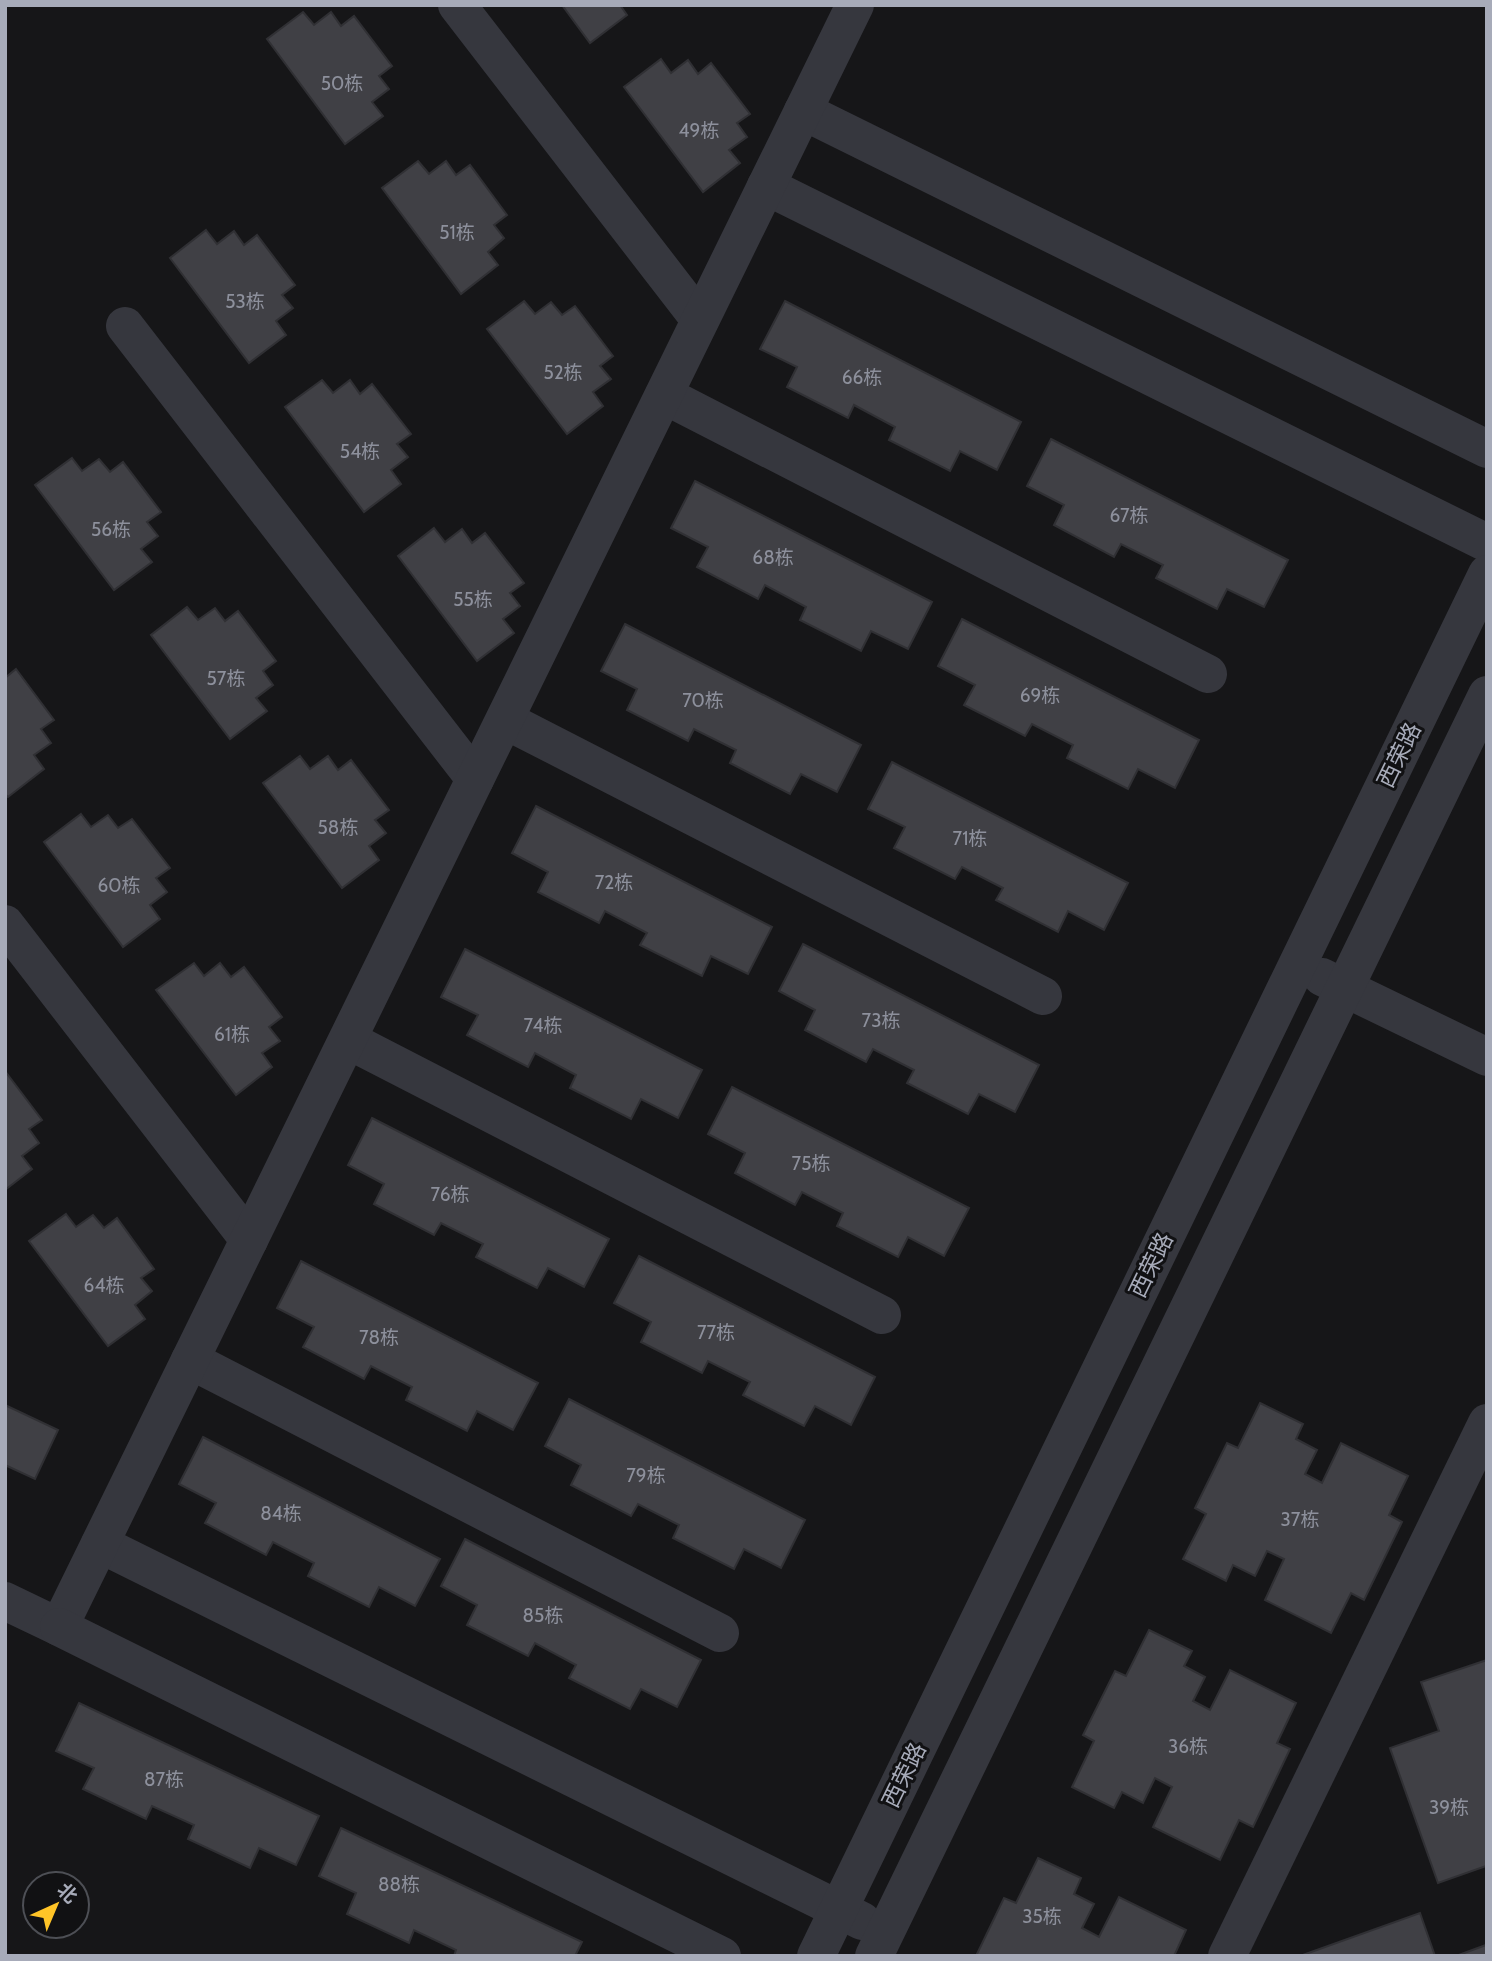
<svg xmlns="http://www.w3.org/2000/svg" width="1492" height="1961" font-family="Cabin,'Noto Sans SC',sans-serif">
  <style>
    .building { fill: #404045; stroke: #303034; stroke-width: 2 }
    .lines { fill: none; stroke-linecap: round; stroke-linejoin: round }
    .minor { stroke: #36373e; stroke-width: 38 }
    .labels { text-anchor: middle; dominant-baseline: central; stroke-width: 6; stroke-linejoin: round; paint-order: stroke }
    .number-label { font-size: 19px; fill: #8d909c }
    .street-label { font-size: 23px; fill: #a7abb9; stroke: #111113 }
  </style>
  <rect width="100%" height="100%" fill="#161618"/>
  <g class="building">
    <path d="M 562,5 L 620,5 L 627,15 L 590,43 Z"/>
    <path d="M 303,12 L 314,25 L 331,12 L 341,26 L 354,16 L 392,66 L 379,76 L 389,89 L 372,102 L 383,116 L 345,144 L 267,39 Z"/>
    <path d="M 661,59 L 671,73 L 688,60 L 698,74 L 711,63 L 750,114 L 737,123 L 747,137 L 729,150 L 740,163 L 703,192 L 624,87 Z"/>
    <path d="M 418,161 L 429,174 L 446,161 L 456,175 L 470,165 L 507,215 L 494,225 L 504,238 L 488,252 L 498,265 L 461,294 L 382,188 Z"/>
    <path d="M 206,230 L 217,244 L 234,231 L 244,245 L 257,235 L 295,285 L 282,295 L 293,308 L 276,321 L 286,335 L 249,363 L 170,258 Z"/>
    <path d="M 524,301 L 535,314 L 551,302 L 562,315 L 575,306 L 613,356 L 600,366 L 611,379 L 593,392 L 603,406 L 567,434 L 487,329 Z"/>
    <path d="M 785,301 L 1021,422 L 997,470 L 960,451 L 950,471 L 889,440 L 895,427 L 854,405 L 848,418 L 787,387 L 797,367 L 760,349 Z"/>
    <path d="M 322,380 L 333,393 L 350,380 L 360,394 L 372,384 L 411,434 L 397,444 L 408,457 L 391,470 L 401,484 L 364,512 L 285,407 Z"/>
    <path d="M 1051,439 L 1288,560 L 1264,607 L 1227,589 L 1217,609 L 1156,578 L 1163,565 L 1121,544 L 1114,557 L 1054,525 L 1064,505 L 1027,486 Z"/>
    <path d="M 72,458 L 82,471 L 99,459 L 110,472 L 123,462 L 161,512 L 147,522 L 158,536 L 141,549 L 152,562 L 114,590 L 35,485 Z"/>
    <path d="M 695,481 L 932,602 L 908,649 L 871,631 L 861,651 L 800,620 L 806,607 L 765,585 L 758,599 L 697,567 L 708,547 L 671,528 Z"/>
    <path d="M 434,528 L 445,542 L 462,529 L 472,543 L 485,533 L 524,583 L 510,593 L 520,606 L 503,619 L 514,633 L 477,661 L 398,556 Z"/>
    <path d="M 187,607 L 198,620 L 215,608 L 225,621 L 238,611 L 276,661 L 263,671 L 273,685 L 256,698 L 267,711 L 230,739 L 151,635 Z"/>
    <path d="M 962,619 L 1199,740 L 1175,788 L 1138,769 L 1128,789 L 1067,758 L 1073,745 L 1032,724 L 1025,736 L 964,705 L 975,685 L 938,666 Z"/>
    <path d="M 625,624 L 861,745 L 837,792 L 801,774 L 790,794 L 730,763 L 736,750 L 694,729 L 688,741 L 627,710 L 637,689 L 601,671 Z"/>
    <path d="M 16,669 L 54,720 L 41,729 L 51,743 L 34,755 L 44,769 L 8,797 L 5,794 L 5,678 Z"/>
    <path d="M 300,756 L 310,769 L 328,756 L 338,770 L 351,760 L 389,810 L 375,820 L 386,833 L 369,846 L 379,860 L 342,888 L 263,783 Z"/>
    <path d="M 892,762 L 1128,883 L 1104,930 L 1068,911 L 1058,932 L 996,900 L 1003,888 L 962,867 L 955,879 L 894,848 L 905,827 L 868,809 Z"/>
    <path d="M 536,806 L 772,927 L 748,974 L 711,956 L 702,976 L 640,945 L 647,933 L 605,911 L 599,923 L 538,892 L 548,872 L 512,853 Z"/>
    <path d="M 81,814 L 91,827 L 108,815 L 118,828 L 132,819 L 170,868 L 156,878 L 167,892 L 150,905 L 160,919 L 123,947 L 44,842 Z"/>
    <path d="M 803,944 L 1039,1065 L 1015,1112 L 979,1094 L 968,1114 L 907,1083 L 914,1070 L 873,1049 L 866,1062 L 805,1030 L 815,1010 L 779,991 Z"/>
    <path d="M 465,949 L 702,1070 L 678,1118 L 641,1099 L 631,1119 L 570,1088 L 576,1075 L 535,1053 L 528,1067 L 467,1035 L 478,1015 L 441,997 Z"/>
    <path d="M 194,963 L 204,976 L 220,963 L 231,977 L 244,967 L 282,1017 L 269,1027 L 280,1041 L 262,1053 L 272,1067 L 236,1095 L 156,990 Z"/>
    <path d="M 5,1071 L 42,1120 L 29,1129 L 39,1143 L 22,1156 L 32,1169 L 5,1190 Z"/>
    <path d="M 732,1087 L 969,1208 L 944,1256 L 908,1237 L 898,1257 L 837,1226 L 843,1213 L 802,1192 L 795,1205 L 735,1173 L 745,1153 L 708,1134 Z"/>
    <path d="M 372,1118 L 609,1239 L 584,1287 L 548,1268 L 537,1288 L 476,1257 L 483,1244 L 441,1223 L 434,1235 L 374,1204 L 384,1184 L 348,1165 Z"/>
    <path d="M 66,1214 L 76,1227 L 93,1215 L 104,1228 L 117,1218 L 154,1269 L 141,1278 L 152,1291 L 135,1305 L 145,1319 L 108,1346 L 29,1241 Z"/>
    <path d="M 639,1256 L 875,1377 L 851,1425 L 815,1406 L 804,1426 L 743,1395 L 750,1382 L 708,1361 L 702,1373 L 641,1342 L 651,1322 L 614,1303 Z"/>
    <path d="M 301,1261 L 538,1383 L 513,1430 L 477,1411 L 467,1431 L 406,1400 L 412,1387 L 371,1366 L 364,1379 L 303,1347 L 314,1327 L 277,1308 Z"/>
    <path d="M 569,1399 L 805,1520 L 781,1568 L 744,1549 L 734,1569 L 673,1538 L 679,1525 L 638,1504 L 631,1516 L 571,1485 L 581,1465 L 545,1446 Z"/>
    <path d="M 1260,1403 L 1303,1424 L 1296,1439 L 1317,1450 L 1305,1474 L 1322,1483 L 1341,1443 L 1408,1476 L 1389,1515 L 1402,1522 L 1364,1600 L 1351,1593 L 1331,1633 L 1265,1600 L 1284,1559 L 1267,1551 L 1255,1576 L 1233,1565 L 1226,1581 L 1183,1559 L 1206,1514 L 1195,1508 L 1227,1443 L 1238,1448 Z"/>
    <path d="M 5,1405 L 58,1430 L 35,1479 L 5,1465 Z"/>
    <path d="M 203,1437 L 440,1559 L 415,1606 L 379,1587 L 369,1607 L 308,1576 L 314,1563 L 273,1542 L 266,1555 L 205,1523 L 216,1503 L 179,1484 Z"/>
    <path d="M 465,1539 L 701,1660 L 677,1707 L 641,1689 L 630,1709 L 569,1678 L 576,1665 L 535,1643 L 528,1656 L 467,1625 L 477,1605 L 441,1586 Z"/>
    <path d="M 1149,1630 L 1192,1651 L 1184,1666 L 1205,1677 L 1193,1701 L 1210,1710 L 1230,1670 L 1296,1703 L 1277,1743 L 1290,1749 L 1253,1827 L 1239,1820 L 1220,1860 L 1153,1827 L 1172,1787 L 1155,1778 L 1143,1803 L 1122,1792 L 1114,1808 L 1072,1787 L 1094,1741 L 1083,1735 L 1115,1671 L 1126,1676 Z"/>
    <path d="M 1487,1660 L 1487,1868 L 1486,1866 L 1438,1883 L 1390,1748 L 1439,1731 L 1421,1682 Z"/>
    <path d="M 79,1703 L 319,1816 L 296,1865 L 259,1848 L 250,1868 L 188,1839 L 194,1825 L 152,1806 L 146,1819 L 83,1789 L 94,1768 L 56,1751 Z"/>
    <path d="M 341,1828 L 582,1942 L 575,1956 L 454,1956 L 456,1950 L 414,1930 L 409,1943 L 347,1914 L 356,1893 L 319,1876 Z"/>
    <path d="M 1038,1858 L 1081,1878 L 1074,1894 L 1094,1904 L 1082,1928 L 1099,1937 L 1119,1897 L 1186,1930 L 1174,1956 L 976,1956 L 1004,1898 L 1016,1903 Z"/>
    <path d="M 1420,1913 L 1435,1956 L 1300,1956 Z"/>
    <path d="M 1486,1945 L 1487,1956 L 1456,1956 Z"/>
  </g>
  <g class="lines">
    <g class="minor">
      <path d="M 457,5 L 700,320"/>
      <path d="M 803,111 L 1487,449"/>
      <path d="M 766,186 L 1487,543"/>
      <path d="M 125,326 L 475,779"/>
      <path d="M 664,395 L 1208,674"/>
      <path d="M 505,720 L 1043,996"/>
      <path d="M 5,924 L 249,1240"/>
      <path d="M 1322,977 L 1487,1057"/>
      <path d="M 348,1040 L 882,1315"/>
      <path d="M 190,1360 L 720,1633"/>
      <path d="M 100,1544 L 862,1921"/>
      <path d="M 5,1601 L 59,1627 L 855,5"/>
      <path d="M 59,1627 L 722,1956"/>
      <path d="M 816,1956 L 1487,574"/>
      <path d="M 874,1956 L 1487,695"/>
      <path d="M 1227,1956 L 1487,1423"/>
    </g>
  </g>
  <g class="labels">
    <g class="number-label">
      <text x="342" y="83">50栋</text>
      <text x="699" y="130">49栋</text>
      <text x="457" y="232">51栋</text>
      <text x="245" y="301">53栋</text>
      <text x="563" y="372">52栋</text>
      <text x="862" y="377">66栋</text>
      <text x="360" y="451">54栋</text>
      <text x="1129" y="515">67栋</text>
      <text x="111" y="529">56栋</text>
      <text x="773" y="557">68栋</text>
      <text x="473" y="599">55栋</text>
      <text x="226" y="678">57栋</text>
      <text x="1040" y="695">69栋</text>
      <text x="703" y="700">70栋</text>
      <text x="338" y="827">58栋</text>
      <text x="970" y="838">71栋</text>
      <text x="614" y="882">72栋</text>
      <text x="119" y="885">60栋</text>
      <text x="881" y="1020">73栋</text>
      <text x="543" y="1025">74栋</text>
      <text x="232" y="1034">61栋</text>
      <text x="811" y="1163">75栋</text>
      <text x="450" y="1194">76栋</text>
      <text x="104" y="1285">64栋</text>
      <text x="716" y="1332">77栋</text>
      <text x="379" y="1337">78栋</text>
      <text x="646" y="1475">79栋</text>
      <text x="281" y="1513">84栋</text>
      <text x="1300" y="1519">37栋</text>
      <text x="543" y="1615">85栋</text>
      <text x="1188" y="1746">36栋</text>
      <text x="164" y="1779">87栋</text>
      <text x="1449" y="1807">39栋</text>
      <text x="399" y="1884">88栋</text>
      <text x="1042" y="1916">35栋</text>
    </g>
    <g class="street-label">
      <text transform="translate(1399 755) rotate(-64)">西荣路</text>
      <text transform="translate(1151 1265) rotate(-64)">西荣路</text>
      <text transform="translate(904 1775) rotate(-64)">西荣路</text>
    </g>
  </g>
  <rect width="1492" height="1961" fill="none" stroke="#a7abb9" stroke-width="14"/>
  <g transform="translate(56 1905) rotate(44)"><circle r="33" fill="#111113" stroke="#4d4f55" stroke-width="2"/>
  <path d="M0-5L12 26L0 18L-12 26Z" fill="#ffc427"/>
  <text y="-10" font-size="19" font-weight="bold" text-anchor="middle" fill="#a7abb9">北</text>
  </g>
</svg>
